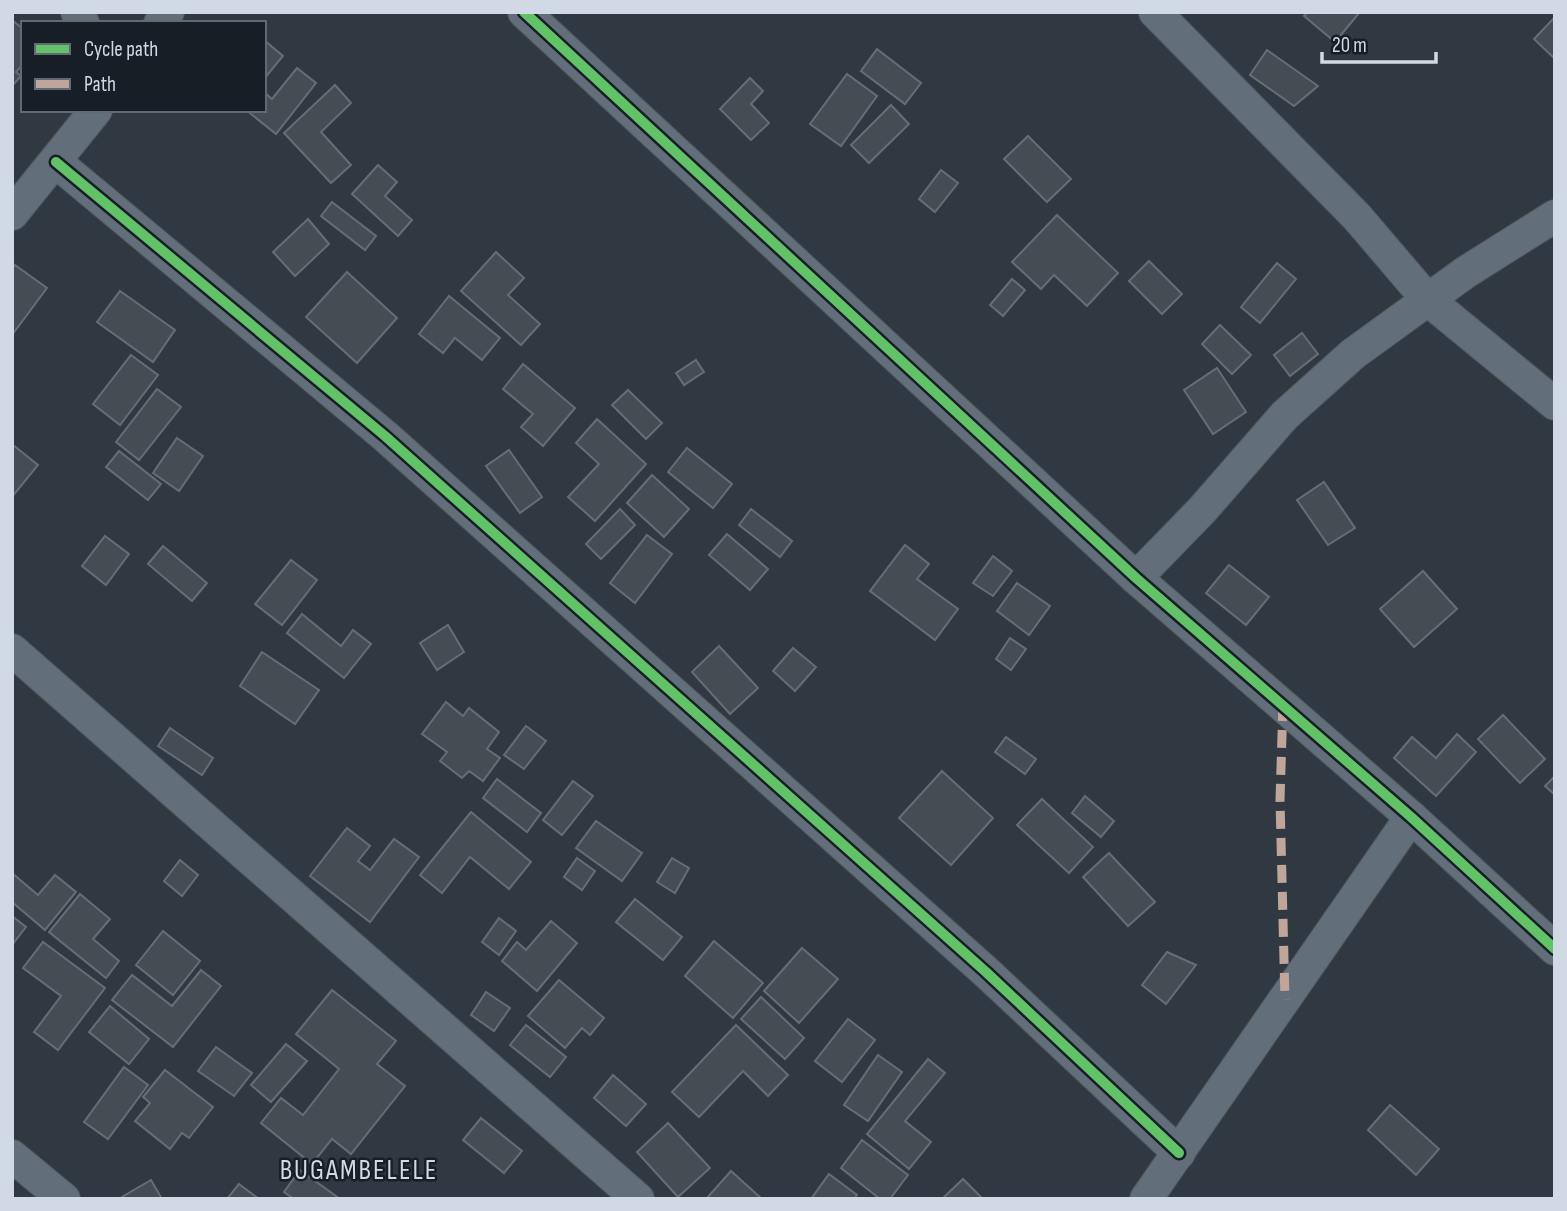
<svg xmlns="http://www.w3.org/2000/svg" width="1567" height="1211" font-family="'Sofia Sans Condensed',sans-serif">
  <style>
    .building { fill: #454c54; stroke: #666d75; stroke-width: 2 }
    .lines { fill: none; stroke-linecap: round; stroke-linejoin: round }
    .minor-casing { stroke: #4f555d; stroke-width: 34 }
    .minor { stroke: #636e7b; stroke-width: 32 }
    .quiet { stroke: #c0a59a; stroke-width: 9; stroke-dasharray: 18 9; stroke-linecap: butt }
    .cycleway-casing { stroke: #171e26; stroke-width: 15 }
    .cycleway { stroke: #61c268; stroke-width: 10 }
    .labels { text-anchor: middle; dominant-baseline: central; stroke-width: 5; stroke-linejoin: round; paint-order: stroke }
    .quarter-label { font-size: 28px; letter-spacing: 2px; fill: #d1d9e4; stroke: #171e26 }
  </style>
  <rect width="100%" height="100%" fill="#303841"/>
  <g class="building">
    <path d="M 1308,12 L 1360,12 L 1335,42 L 1304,16 Z"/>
    <path d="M 1555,17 L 1555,59 L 1534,39 Z"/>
    <path d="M 12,20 L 23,29 L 23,64 L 16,72 L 21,76 L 12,86 Z"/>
    <path d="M 264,40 L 283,56 L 264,79 Z"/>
    <path d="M 877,49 L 921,83 L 905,104 L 861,71 Z"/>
    <path d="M 1267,50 L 1318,86 L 1294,106 L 1250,75 Z"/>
    <path d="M 297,68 L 316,83 L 276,134 L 246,110 L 264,110 L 264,92 L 272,99 Z"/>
    <path d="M 847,74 L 877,96 L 841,146 L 810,124 Z"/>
    <path d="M 750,78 L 763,91 L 751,104 L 769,123 L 751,140 L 720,109 Z"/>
    <path d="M 335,85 L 351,103 L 321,132 L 351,165 L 331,183 L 284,133 Z"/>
    <path d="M 891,105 L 909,124 L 869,163 L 851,145 Z"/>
    <path d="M 1028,136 L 1071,179 L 1047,202 L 1004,159 Z"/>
    <path d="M 378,165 L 397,182 L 385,196 L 412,220 L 398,236 L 352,194 Z"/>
    <path d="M 941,170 L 958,183 L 935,212 L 919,199 Z"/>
    <path d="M 332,202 L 376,236 L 365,250 L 321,216 Z"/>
    <path d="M 1057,215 L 1118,273 L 1087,306 L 1054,275 L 1041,289 L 1012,262 Z"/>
    <path d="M 308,219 L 329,244 L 295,276 L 273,252 Z"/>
    <path d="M 496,252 L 524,278 L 508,295 L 540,324 L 521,345 L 461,291 Z"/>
    <path d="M 1149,261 L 1182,294 L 1162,314 L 1129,281 Z"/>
    <path d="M 1277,263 L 1296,279 L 1260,323 L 1241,307 Z"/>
    <path d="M 15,265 L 47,288 L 12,335 L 12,269 Z"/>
    <path d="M 347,272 L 397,318 L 357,363 L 306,317 Z"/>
    <path d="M 1012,279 L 1025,290 L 1003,316 L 990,305 Z"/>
    <path d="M 120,291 L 175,330 L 153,362 L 97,322 Z"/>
    <path d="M 449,296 L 500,338 L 482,360 L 455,338 L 443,353 L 419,334 Z"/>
    <path d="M 1220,325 L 1251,355 L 1232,374 L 1202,344 Z"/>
    <path d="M 1302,333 L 1318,354 L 1290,376 L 1274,355 Z"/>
    <path d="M 131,355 L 158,375 L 120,425 L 93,404 Z"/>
    <path d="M 696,360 L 704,372 L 684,385 L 676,373 Z"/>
    <path d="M 523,364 L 575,408 L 543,446 L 521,427 L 533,414 L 503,389 Z"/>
    <path d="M 1217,368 L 1246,412 L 1213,434 L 1184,390 Z"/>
    <path d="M 157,389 L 181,407 L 139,460 L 116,442 Z"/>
    <path d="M 628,390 L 662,423 L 646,439 L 612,405 Z"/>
    <path d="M 597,419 L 646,464 L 595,521 L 568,497 L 599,464 L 576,443 Z"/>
    <path d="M 177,438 L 203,456 L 179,491 L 153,473 Z"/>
    <path d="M 13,445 L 38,465 L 12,497 L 12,447 Z"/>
    <path d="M 687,448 L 732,484 L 713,508 L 668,472 Z"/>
    <path d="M 509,450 L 542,497 L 520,513 L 486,466 Z"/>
    <path d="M 119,451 L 161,484 L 148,500 L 106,467 Z"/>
    <path d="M 652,475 L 689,509 L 664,537 L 627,503 Z"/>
    <path d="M 1324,482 L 1355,528 L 1328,545 L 1297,500 Z"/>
    <path d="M 620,509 L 635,525 L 601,559 L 586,544 Z"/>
    <path d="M 751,509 L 792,541 L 780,557 L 739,525 Z"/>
    <path d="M 727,534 L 768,569 L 750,590 L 709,555 Z"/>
    <path d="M 647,535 L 672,554 L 635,603 L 610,583 Z"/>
    <path d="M 105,536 L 129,554 L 106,585 L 82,566 Z"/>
    <path d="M 905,545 L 929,564 L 917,579 L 958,609 L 935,640 L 870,591 Z"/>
    <path d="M 163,546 L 207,583 L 192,601 L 148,564 Z"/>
    <path d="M 993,556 L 1012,571 L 993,596 L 973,583 Z"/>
    <path d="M 291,560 L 317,580 L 282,625 L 255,604 Z"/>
    <path d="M 1229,565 L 1269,597 L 1246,625 L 1206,593 Z"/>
    <path d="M 1423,571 L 1457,609 L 1414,647 L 1380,609 Z"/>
    <path d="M 1017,583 L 1050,606 L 1029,635 L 997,611 Z"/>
    <path d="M 302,614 L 341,646 L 353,630 L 371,644 L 344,678 L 287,633 Z"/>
    <path d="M 448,625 L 464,652 L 437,670 L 420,643 Z"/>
    <path d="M 1010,638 L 1026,649 L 1011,670 L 996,659 Z"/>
    <path d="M 719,646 L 758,688 L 730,714 L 692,672 Z"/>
    <path d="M 793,648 L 816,667 L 795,691 L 773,671 Z"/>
    <path d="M 262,652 L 319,690 L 295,724 L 240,686 Z"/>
    <path d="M 446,702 L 463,716 L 469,708 L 499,732 L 487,749 L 500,758 L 483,781 L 469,771 L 462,778 L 440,761 L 447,752 L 422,734 Z"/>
    <path d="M 1503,715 L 1545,759 L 1520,783 L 1478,739 Z"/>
    <path d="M 526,726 L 546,741 L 524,769 L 504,755 Z"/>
    <path d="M 170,728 L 213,758 L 202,775 L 158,746 Z"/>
    <path d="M 1457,734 L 1476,752 L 1436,796 L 1394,758 L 1412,737 L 1436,758 Z"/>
    <path d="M 1006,737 L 1036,759 L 1025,774 L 995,752 Z"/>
    <path d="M 942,771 L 993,818 L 951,865 L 899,818 Z"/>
    <path d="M 1555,776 L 1555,795 L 1545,786 Z"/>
    <path d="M 497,779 L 541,813 L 527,832 L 483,798 Z"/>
    <path d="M 573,781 L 593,796 L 562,835 L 543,820 Z"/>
    <path d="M 1085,796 L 1114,821 L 1101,837 L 1072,813 Z"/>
    <path d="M 1042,799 L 1093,847 L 1069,873 L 1017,825 Z"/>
    <path d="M 471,812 L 531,862 L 509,889 L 470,857 L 442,893 L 420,875 Z"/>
    <path d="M 596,821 L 642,853 L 622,881 L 576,848 Z"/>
    <path d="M 347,828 L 370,846 L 358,861 L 370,870 L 394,839 L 419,857 L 370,922 L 310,876 Z"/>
    <path d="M 1109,853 L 1155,902 L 1128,926 L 1083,877 Z"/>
    <path d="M 577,858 L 595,871 L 582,890 L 564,877 Z"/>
    <path d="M 672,858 L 689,868 L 675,893 L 657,882 Z"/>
    <path d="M 180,860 L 198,875 L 182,896 L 164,881 Z"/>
    <path d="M 12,873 L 38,895 L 55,875 L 76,892 L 45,930 L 12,902 Z"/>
    <path d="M 80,894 L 110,919 L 93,939 L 119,961 L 106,978 L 49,932 Z"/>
    <path d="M 635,899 L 682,937 L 663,960 L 616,922 Z"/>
    <path d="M 12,916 L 26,927 L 12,945 Z"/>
    <path d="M 499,918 L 516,931 L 499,955 L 482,942 Z"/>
    <path d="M 551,921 L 577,943 L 537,991 L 502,961 L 517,942 L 526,950 Z"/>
    <path d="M 163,931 L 200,961 L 173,995 L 136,965 Z"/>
    <path d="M 714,941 L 763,983 L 733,1018 L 685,976 Z"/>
    <path d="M 43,942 L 105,988 L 58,1050 L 34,1032 L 61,996 L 23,968 Z"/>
    <path d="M 802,948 L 838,979 L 799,1023 L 764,991 Z"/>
    <path d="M 1167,952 L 1196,965 L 1166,1004 L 1142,985 Z"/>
    <path d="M 201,970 L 221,986 L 173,1047 L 112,1000 L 132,975 L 172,1006 Z"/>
    <path d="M 559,980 L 604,1018 L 590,1035 L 582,1028 L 565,1048 L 528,1016 Z"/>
    <path d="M 332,990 L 396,1041 L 377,1064 L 405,1086 L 351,1154 L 332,1139 L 312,1164 L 261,1123 L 281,1098 L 303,1115 L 339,1069 L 296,1034 Z"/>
    <path d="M 486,992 L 510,1008 L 494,1031 L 471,1015 Z"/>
    <path d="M 761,997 L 804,1038 L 785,1059 L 741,1019 Z"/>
    <path d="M 110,1006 L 149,1039 L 129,1064 L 89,1032 Z"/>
    <path d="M 848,1019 L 875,1040 L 842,1082 L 815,1061 Z"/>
    <path d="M 526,1025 L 566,1057 L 550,1077 L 510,1045 Z"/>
    <path d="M 736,1025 L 788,1075 L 768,1096 L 743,1071 L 699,1117 L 672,1092 Z"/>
    <path d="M 286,1044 L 307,1061 L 271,1102 L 251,1085 Z"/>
    <path d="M 216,1047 L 252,1073 L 234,1096 L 198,1071 Z"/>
    <path d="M 878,1055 L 902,1072 L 868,1121 L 844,1105 Z"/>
    <path d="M 928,1059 L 945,1073 L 905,1121 L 931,1142 L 909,1169 L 867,1134 Z"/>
    <path d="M 124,1067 L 148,1085 L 108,1139 L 84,1122 Z"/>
    <path d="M 165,1070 L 213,1107 L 189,1138 L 182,1133 L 170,1149 L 135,1121 L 150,1103 L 143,1097 Z"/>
    <path d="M 613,1075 L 646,1104 L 626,1126 L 594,1098 Z"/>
    <path d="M 1390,1105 L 1439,1149 L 1416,1175 L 1368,1130 Z"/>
    <path d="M 481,1118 L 522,1151 L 504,1173 L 463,1140 Z"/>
    <path d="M 668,1123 L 710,1168 L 678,1197 L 637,1152 Z"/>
    <path d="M 862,1140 L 908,1175 L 890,1199 L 880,1199 L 841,1168 Z"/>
    <path d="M 300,1170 L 340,1199 L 294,1199 L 284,1192 Z"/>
    <path d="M 731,1171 L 762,1199 L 706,1199 Z"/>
    <path d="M 829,1174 L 857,1195 L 854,1199 L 811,1199 Z"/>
    <path d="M 963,1179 L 983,1199 L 942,1199 Z"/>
    <path d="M 151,1180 L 162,1199 L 123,1199 L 122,1197 Z"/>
    <path d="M 239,1184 L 259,1199 L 227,1199 Z"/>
  </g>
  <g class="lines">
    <defs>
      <g id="minor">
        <path d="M 77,12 L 83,23"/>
        <path d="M 524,12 L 1136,578 L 1411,817 L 1555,949"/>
        <path d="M 1155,12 L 1357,217 L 1427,299 L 1555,404"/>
        <path d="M 160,23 L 168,12"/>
        <path d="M 56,162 L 385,436 L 986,972 L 1179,1153"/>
        <path d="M 12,214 L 96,110"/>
        <path d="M 1136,578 L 1203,509 L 1285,415 L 1353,354 L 1466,272 L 1555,216"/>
        <path d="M 12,650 L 638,1199"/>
        <path d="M 12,1156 L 64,1199"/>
        <path d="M 1146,1199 L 1411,817"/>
      </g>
    </defs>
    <use href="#minor" class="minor-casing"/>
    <use href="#minor" class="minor"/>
    <path class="quiet" d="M 1283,703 L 1280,800 L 1285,1000"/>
    <defs>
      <g id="cycleway">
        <path d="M 524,12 L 1136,578 L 1411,817 L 1555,949"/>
        <path d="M 56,162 L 385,436 L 986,972 L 1179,1153"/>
      </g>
    </defs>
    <use href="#cycleway" class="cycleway-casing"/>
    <use href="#cycleway" class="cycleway"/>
  </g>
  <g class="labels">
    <g class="quarter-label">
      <text x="359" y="1170">BUGAMBELELE</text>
    </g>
  </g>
  <rect width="1567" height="1211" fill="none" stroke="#d1d9e4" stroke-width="28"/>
  <rect x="21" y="21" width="245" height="91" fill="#171e26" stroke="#616972" stroke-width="2"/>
  <rect x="35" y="44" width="35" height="10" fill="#61c268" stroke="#616972" stroke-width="2"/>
  <text x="84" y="56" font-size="21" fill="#d1d9e4">Cycle path</text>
  <rect x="35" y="79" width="35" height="10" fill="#c0a59a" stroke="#616972" stroke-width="2"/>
  <text x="84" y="91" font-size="21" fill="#d1d9e4">Path</text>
  <path d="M1322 52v10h114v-10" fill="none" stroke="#d1d9e4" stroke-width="3.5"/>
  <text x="1332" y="52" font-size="21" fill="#d1d9e4" stroke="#171e26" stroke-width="5" paint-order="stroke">20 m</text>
</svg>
